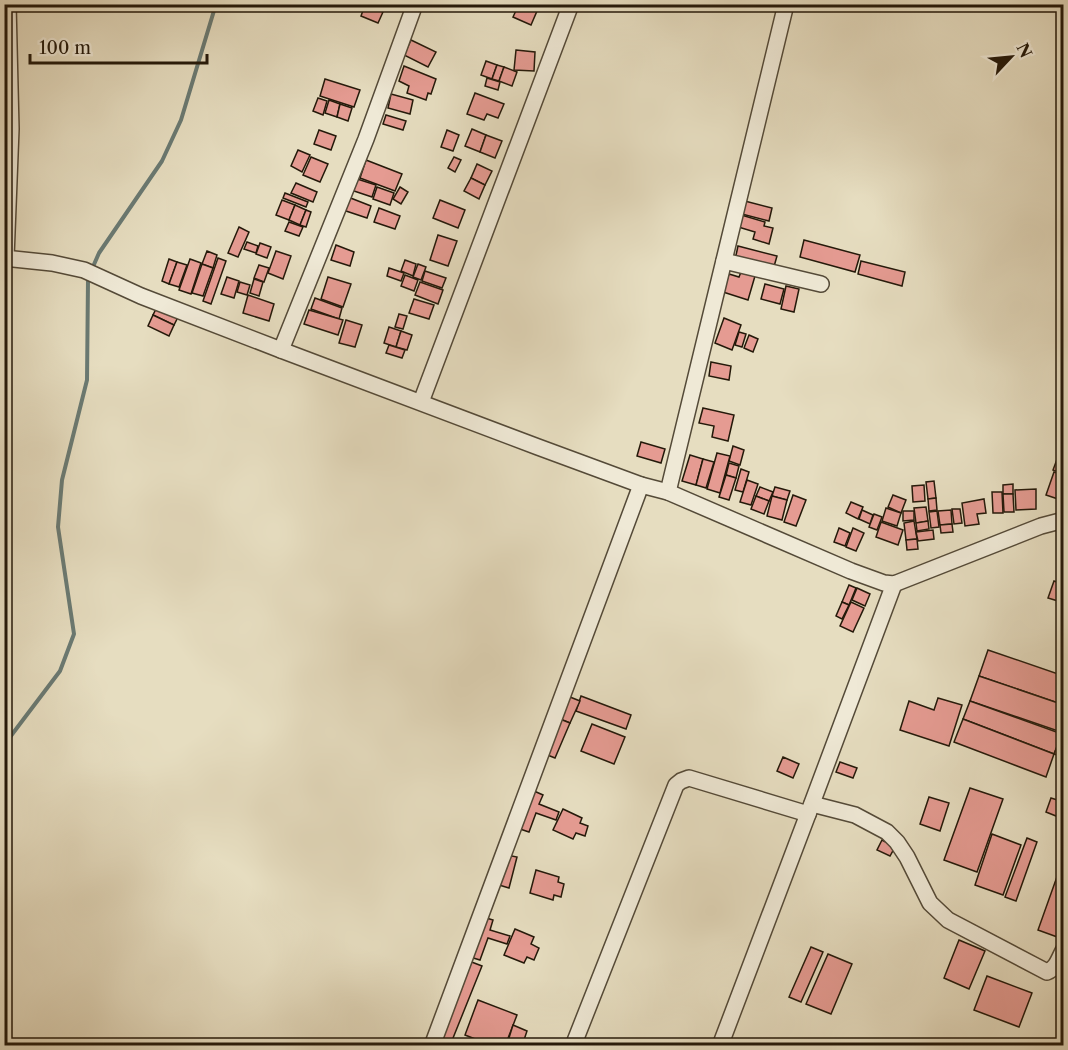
<svg xmlns="http://www.w3.org/2000/svg" width="1068" height="1050" font-family="'Libre Caslon Text',serif">
  <style>
    .lines { fill: none; stroke-linecap: round; stroke-linejoin: round }
    .stream { stroke: #6a7a73; stroke-width: 4 }
    .building { fill: #e59b92; stroke: #24190a; stroke-width: 1.5 }
    .minor-casing { stroke: #544a38; stroke-width: 18 }
    .minor { stroke: #efe9d6; stroke-width: 15 }
  </style>
  <rect width="100%" height="100%" fill="#e6ddc0"/>
  <filter id="stains"><feTurbulence type="fractalNoise" baseFrequency=".00333" numOctaves="4"/><feColorMatrix values="0 0 0 0 .2 0 0 0 0 .09 0 0 0 0 .02 0 0 0 .5 -.17"/></filter>
  <radialGradient id="worn" r=".72"><stop offset=".6" stop-color="#630" stop-opacity="0"/><stop offset="1" stop-color="#630" stop-opacity=".3"/></radialGradient>
  <g class="lines">
    <g class="stream">
      <path d="M 92,269 L 99,253 L 162,161 L 181,120 L 216,4"/>
      <path d="M 1059,355 L 1064,345"/>
      <path d="M 4,745 L 60,671 L 74,634 L 58,527 L 62,480 L 87,380 L 88,280 L 90,276"/>
    </g>
  </g>
  <g class="building">
    <path d="M 519,4 L 522,4 L 537,11 L 531,25 L 513,17 Z"/>
    <path d="M 365,5 L 383,12 L 378,23 L 361,16 Z"/>
    <path d="M 411,40 L 436,52 L 428,67 L 404,55 Z"/>
    <path d="M 516,50 L 535,52 L 534,71 L 514,70 Z"/>
    <path d="M 486,61 L 497,65 L 492,79 L 481,75 Z"/>
    <path d="M 497,65 L 504,67 L 499,81 L 492,79 Z"/>
    <path d="M 404,66 L 436,79 L 431,94 L 428,93 L 426,100 L 407,93 L 409,86 L 399,81 Z"/>
    <path d="M 504,67 L 517,72 L 512,86 L 499,81 Z"/>
    <path d="M 487,78 L 500,82 L 498,90 L 485,86 Z"/>
    <path d="M 325,79 L 360,90 L 354,107 L 320,96 Z"/>
    <path d="M 475,93 L 504,104 L 498,118 L 487,114 L 484,120 L 467,114 Z"/>
    <path d="M 391,94 L 413,100 L 410,114 L 388,108 Z"/>
    <path d="M 318,98 L 327,101 L 323,115 L 313,111 Z"/>
    <path d="M 329,100 L 340,104 L 337,117 L 325,113 Z"/>
    <path d="M 340,104 L 352,108 L 348,121 L 337,117 Z"/>
    <path d="M 386,115 L 406,121 L 403,130 L 383,124 Z"/>
    <path d="M 472,129 L 486,135 L 480,152 L 465,146 Z"/>
    <path d="M 319,130 L 336,136 L 331,150 L 314,144 Z"/>
    <path d="M 447,130 L 459,135 L 453,151 L 441,147 Z"/>
    <path d="M 486,135 L 502,141 L 495,158 L 480,152 Z"/>
    <path d="M 298,150 L 310,155 L 302,172 L 291,166 Z"/>
    <path d="M 311,157 L 328,164 L 320,182 L 303,175 Z"/>
    <path d="M 454,157 L 461,160 L 455,172 L 448,168 Z"/>
    <path d="M 366,160 L 402,174 L 395,191 L 360,178 Z"/>
    <path d="M 477,164 L 492,171 L 485,185 L 471,178 Z"/>
    <path d="M 351,177 L 376,185 L 372,197 L 348,189 Z"/>
    <path d="M 471,178 L 485,185 L 479,199 L 464,191 Z"/>
    <path d="M 296,183 L 317,192 L 313,202 L 291,193 Z"/>
    <path d="M 377,187 L 394,193 L 390,205 L 373,199 Z"/>
    <path d="M 400,187 L 408,192 L 401,204 L 393,199 Z"/>
    <path d="M 285,193 L 308,202 L 306,207 L 283,198 Z"/>
    <path d="M 348,197 L 371,206 L 367,218 L 343,210 Z"/>
    <path d="M 282,200 L 295,205 L 289,220 L 276,215 Z"/>
    <path d="M 440,200 L 465,210 L 458,228 L 433,218 Z"/>
    <path d="M 741,200 L 772,208 L 769,221 L 738,213 Z"/>
    <path d="M 295,205 L 306,210 L 300,225 L 289,220 Z"/>
    <path d="M 379,208 L 400,216 L 395,229 L 374,222 Z"/>
    <path d="M 306,210 L 311,212 L 306,227 L 300,225 Z"/>
    <path d="M 738,214 L 765,222 L 764,226 L 773,228 L 769,244 L 753,239 L 755,232 L 735,226 Z"/>
    <path d="M 289,222 L 303,227 L 299,236 L 285,231 Z"/>
    <path d="M 239,227 L 249,232 L 238,257 L 228,253 Z"/>
    <path d="M 438,235 L 457,241 L 448,266 L 430,260 Z"/>
    <path d="M 804,240 L 860,255 L 855,272 L 800,257 Z"/>
    <path d="M 247,242 L 258,246 L 256,253 L 244,249 Z"/>
    <path d="M 260,243 L 271,247 L 267,258 L 256,254 Z"/>
    <path d="M 336,245 L 354,252 L 350,266 L 331,260 Z"/>
    <path d="M 738,246 L 777,256 L 773,270 L 735,260 Z"/>
    <path d="M 207,251 L 217,255 L 213,268 L 202,264 Z"/>
    <path d="M 276,251 L 291,256 L 283,279 L 268,273 Z"/>
    <path d="M 218,258 L 226,261 L 211,304 L 203,301 Z"/>
    <path d="M 169,259 L 177,262 L 169,284 L 162,281 Z"/>
    <path d="M 190,259 L 201,263 L 191,294 L 179,290 Z"/>
    <path d="M 405,260 L 416,264 L 413,276 L 401,271 Z"/>
    <path d="M 861,261 L 905,272 L 902,286 L 858,274 Z"/>
    <path d="M 177,262 L 187,265 L 179,287 L 169,284 Z"/>
    <path d="M 202,264 L 213,268 L 203,296 L 192,293 Z"/>
    <path d="M 418,264 L 426,267 L 421,280 L 413,277 Z"/>
    <path d="M 259,265 L 269,268 L 264,282 L 254,278 Z"/>
    <path d="M 389,268 L 404,273 L 401,281 L 387,276 Z"/>
    <path d="M 425,271 L 446,278 L 442,288 L 422,281 Z"/>
    <path d="M 741,272 L 755,276 L 748,300 L 723,292 L 729,274 L 739,277 Z"/>
    <path d="M 405,275 L 418,280 L 414,291 L 401,286 Z"/>
    <path d="M 227,277 L 239,281 L 234,298 L 221,294 Z"/>
    <path d="M 328,277 L 351,284 L 343,307 L 321,299 Z"/>
    <path d="M 254,279 L 263,282 L 259,296 L 250,293 Z"/>
    <path d="M 240,282 L 250,285 L 247,295 L 237,292 Z"/>
    <path d="M 420,282 L 443,290 L 438,304 L 415,295 Z"/>
    <path d="M 765,284 L 784,289 L 780,304 L 761,299 Z"/>
    <path d="M 786,286 L 799,289 L 794,312 L 781,309 Z"/>
    <path d="M 248,295 L 274,304 L 269,321 L 243,313 Z"/>
    <path d="M 315,298 L 342,308 L 339,319 L 311,309 Z"/>
    <path d="M 414,299 L 434,305 L 429,319 L 409,313 Z"/>
    <path d="M 158,305 L 179,315 L 174,325 L 153,315 Z"/>
    <path d="M 309,310 L 343,320 L 338,335 L 304,324 Z"/>
    <path d="M 399,314 L 407,316 L 403,329 L 395,327 Z"/>
    <path d="M 153,315 L 174,325 L 169,336 L 148,326 Z"/>
    <path d="M 724,318 L 741,325 L 732,350 L 715,343 Z"/>
    <path d="M 346,320 L 362,325 L 355,347 L 339,343 Z"/>
    <path d="M 389,327 L 401,331 L 396,347 L 384,343 Z"/>
    <path d="M 401,331 L 412,335 L 407,350 L 396,347 Z"/>
    <path d="M 739,332 L 746,334 L 742,347 L 735,345 Z"/>
    <path d="M 749,335 L 758,339 L 753,352 L 744,348 Z"/>
    <path d="M 389,345 L 405,350 L 402,358 L 386,353 Z"/>
    <path d="M 711,362 L 731,366 L 729,380 L 709,376 Z"/>
    <path d="M 703,408 L 734,415 L 728,441 L 712,437 L 714,426 L 699,423 Z"/>
    <path d="M 641,442 L 665,449 L 661,463 L 637,456 Z"/>
    <path d="M 733,446 L 744,450 L 740,465 L 729,461 Z"/>
    <path d="M 717,453 L 730,456 L 720,493 L 707,489 Z"/>
    <path d="M 1059,454 L 1064,456 L 1064,474 L 1053,470 Z"/>
    <path d="M 690,455 L 703,459 L 696,485 L 682,481 Z"/>
    <path d="M 703,459 L 714,462 L 706,488 L 696,485 Z"/>
    <path d="M 729,463 L 739,466 L 736,478 L 726,475 Z"/>
    <path d="M 741,469 L 749,472 L 743,492 L 735,490 Z"/>
    <path d="M 1054,472 L 1064,475 L 1064,482 L 1058,499 L 1046,495 Z"/>
    <path d="M 726,475 L 736,478 L 729,500 L 719,497 Z"/>
    <path d="M 747,480 L 758,484 L 751,505 L 740,502 Z"/>
    <path d="M 934,481 L 936,498 L 928,499 L 926,482 Z"/>
    <path d="M 1013,484 L 1013,494 L 1003,494 L 1003,485 Z"/>
    <path d="M 924,485 L 925,501 L 913,502 L 912,486 Z"/>
    <path d="M 760,487 L 773,492 L 769,501 L 756,496 Z"/>
    <path d="M 775,487 L 790,491 L 787,500 L 772,496 Z"/>
    <path d="M 1036,489 L 1036,509 L 1016,510 L 1015,490 Z"/>
    <path d="M 992,492 L 1002,492 L 1003,513 L 993,513 Z"/>
    <path d="M 1003,494 L 1013,494 L 1014,512 L 1004,512 Z"/>
    <path d="M 793,495 L 806,500 L 796,526 L 784,522 Z"/>
    <path d="M 893,495 L 906,500 L 901,513 L 888,507 Z"/>
    <path d="M 756,496 L 769,501 L 764,514 L 751,509 Z"/>
    <path d="M 772,496 L 787,500 L 782,520 L 767,516 Z"/>
    <path d="M 936,498 L 937,510 L 929,511 L 928,499 Z"/>
    <path d="M 984,499 L 986,513 L 977,514 L 979,524 L 965,526 L 962,503 Z"/>
    <path d="M 851,502 L 863,507 L 858,519 L 846,513 Z"/>
    <path d="M 926,507 L 928,521 L 916,523 L 914,508 Z"/>
    <path d="M 886,508 L 901,513 L 897,526 L 882,521 Z"/>
    <path d="M 952,509 L 960,509 L 962,523 L 954,524 Z"/>
    <path d="M 862,510 L 873,515 L 870,524 L 859,519 Z"/>
    <path d="M 951,510 L 952,524 L 940,525 L 938,511 Z"/>
    <path d="M 903,511 L 914,511 L 914,520 L 903,521 Z"/>
    <path d="M 937,511 L 939,527 L 931,528 L 929,512 Z"/>
    <path d="M 874,514 L 882,517 L 877,530 L 869,527 Z"/>
    <path d="M 914,521 L 917,539 L 906,540 L 904,523 Z"/>
    <path d="M 928,521 L 929,529 L 917,531 L 916,523 Z"/>
    <path d="M 881,522 L 903,530 L 898,545 L 876,537 Z"/>
    <path d="M 952,524 L 953,532 L 941,533 L 940,525 Z"/>
    <path d="M 839,528 L 850,533 L 845,546 L 834,542 Z"/>
    <path d="M 853,528 L 864,533 L 856,551 L 846,547 Z"/>
    <path d="M 933,530 L 934,539 L 918,541 L 916,532 Z"/>
    <path d="M 917,539 L 918,549 L 907,550 L 906,540 Z"/>
    <path d="M 1054,581 L 1063,584 L 1058,601 L 1048,598 Z"/>
    <path d="M 849,585 L 856,588 L 849,605 L 842,602 Z"/>
    <path d="M 857,588 L 870,594 L 865,606 L 852,600 Z"/>
    <path d="M 842,602 L 849,605 L 842,619 L 836,616 Z"/>
    <path d="M 851,602 L 864,608 L 853,632 L 840,626 Z"/>
    <path d="M 988,650 L 1064,676 L 1064,705 L 979,676 Z"/>
    <path d="M 979,676 L 1064,705 L 1064,733 L 970,701 Z"/>
    <path d="M 581,696 L 631,715 L 626,729 L 576,711 Z"/>
    <path d="M 570,697 L 580,701 L 570,723 L 560,719 Z"/>
    <path d="M 938,698 L 962,705 L 949,746 L 900,730 L 909,701 L 934,710 Z"/>
    <path d="M 970,701 L 1062,734 L 1054,754 L 963,719 Z"/>
    <path d="M 560,719 L 570,723 L 555,758 L 545,754 Z"/>
    <path d="M 963,719 L 1054,754 L 1046,777 L 954,742 Z"/>
    <path d="M 592,724 L 625,737 L 614,764 L 581,751 Z"/>
    <path d="M 1062,734 L 1064,734 L 1064,757 L 1054,754 Z"/>
    <path d="M 783,757 L 799,764 L 793,778 L 777,771 Z"/>
    <path d="M 840,762 L 857,768 L 853,778 L 836,772 Z"/>
    <path d="M 970,788 L 1003,799 L 977,872 L 944,860 Z"/>
    <path d="M 534,791 L 543,795 L 539,804 L 559,812 L 556,820 L 536,813 L 529,832 L 520,829 Z"/>
    <path d="M 929,797 L 949,803 L 940,831 L 920,824 Z"/>
    <path d="M 1051,798 L 1064,802 L 1064,813 L 1061,818 L 1046,812 Z"/>
    <path d="M 563,809 L 582,818 L 580,823 L 588,826 L 585,836 L 576,833 L 573,839 L 553,830 Z"/>
    <path d="M 992,834 L 1021,845 L 1003,895 L 975,885 Z"/>
    <path d="M 1027,838 L 1037,842 L 1016,901 L 1005,897 Z"/>
    <path d="M 882,840 L 895,847 L 890,856 L 877,850 Z"/>
    <path d="M 507,855 L 517,857 L 509,888 L 499,885 Z"/>
    <path d="M 1064,857 L 1064,926 L 1060,938 L 1038,930 Z"/>
    <path d="M 536,870 L 559,877 L 558,882 L 564,884 L 561,897 L 554,895 L 553,900 L 530,893 Z"/>
    <path d="M 483,917 L 493,920 L 490,930 L 510,936 L 507,944 L 488,938 L 480,960 L 470,957 Z"/>
    <path d="M 515,929 L 534,937 L 531,944 L 539,948 L 534,960 L 527,957 L 524,963 L 504,955 Z"/>
    <path d="M 959,940 L 985,951 L 969,989 L 944,978 Z"/>
    <path d="M 811,947 L 823,952 L 801,1002 L 789,997 Z"/>
    <path d="M 828,954 L 852,964 L 831,1014 L 806,1004 Z"/>
    <path d="M 469,961 L 482,966 L 451,1043 L 438,1038 Z"/>
    <path d="M 987,976 L 1032,993 L 1019,1027 L 974,1010 Z"/>
    <path d="M 478,1000 L 517,1015 L 505,1046 L 493,1046 L 465,1035 Z"/>
    <path d="M 513,1025 L 527,1031 L 522,1046 L 508,1041 Z"/>
  </g>
  <g class="lines">
    <defs>
      <g id="minor">
        <path d="M 4,258 L 52,263 L 84,270 L 141,296 L 281,350 L 538,447 L 641,485 L 668,492 L 851,571 L 884,583 L 894,584 L 1041,526 L 1064,520"/>
        <path d="M 6,258 L 11,129 L 8,4"/>
        <path d="M 724,261 L 821,284"/>
        <path d="M 281,350 L 366,139 L 415,4"/>
        <path d="M 421,402 L 571,4"/>
        <path d="M 668,492 L 786,4"/>
        <path d="M 812,804 L 855,815 L 887,832 L 897,842 L 907,857 L 930,903 L 948,920 L 1047,972 C 1057,968 1059,958 1064,949"/>
        <path d="M 432,1046 L 641,485"/>
        <path d="M 573,1046 L 676,785 L 681,781 L 689,778 L 808,814 L 894,584"/>
        <path d="M 720,1046 L 808,814"/>
      </g>
    </defs>
    <use href="#minor" class="minor-casing"/>
    <use href="#minor" class="minor"/>
  </g>
  <rect width="1068" height="1050" fill="none" stroke="#e6ddc0" stroke-width="24"/>
  <rect x="6" y="6" width="1056" height="1038" fill="none" stroke="#24190a" stroke-width="3"/>
  <rect x="12" y="12" width="1044" height="1026" fill="none" stroke="#24190a" stroke-width="1.5"/>
  <g transform="translate(1011 57) rotate(64)" stroke="#efe9d6" stroke-width="4.5" paint-order="stroke">
  <path d="M0-4.5L10 22L0 15L-10 22Z" fill="#24190a"/>
  <text y="-9" font-size="16" font-weight="bold" text-anchor="middle" fill="#24190a">N</text>
  </g>
  <path d="M30 54v9h177v-9" fill="none" stroke="#24190a" stroke-width="3"/>
  <text x="39" y="54" font-size="18" fill="#24190a" stroke="#efe9d6" stroke-width="4.5" paint-order="stroke">100 m</text>
  <rect width="100%" height="100%" filter="url(#stains)"/>
  <rect width="100%" height="100%" fill="url(#worn)"/>
</svg>
